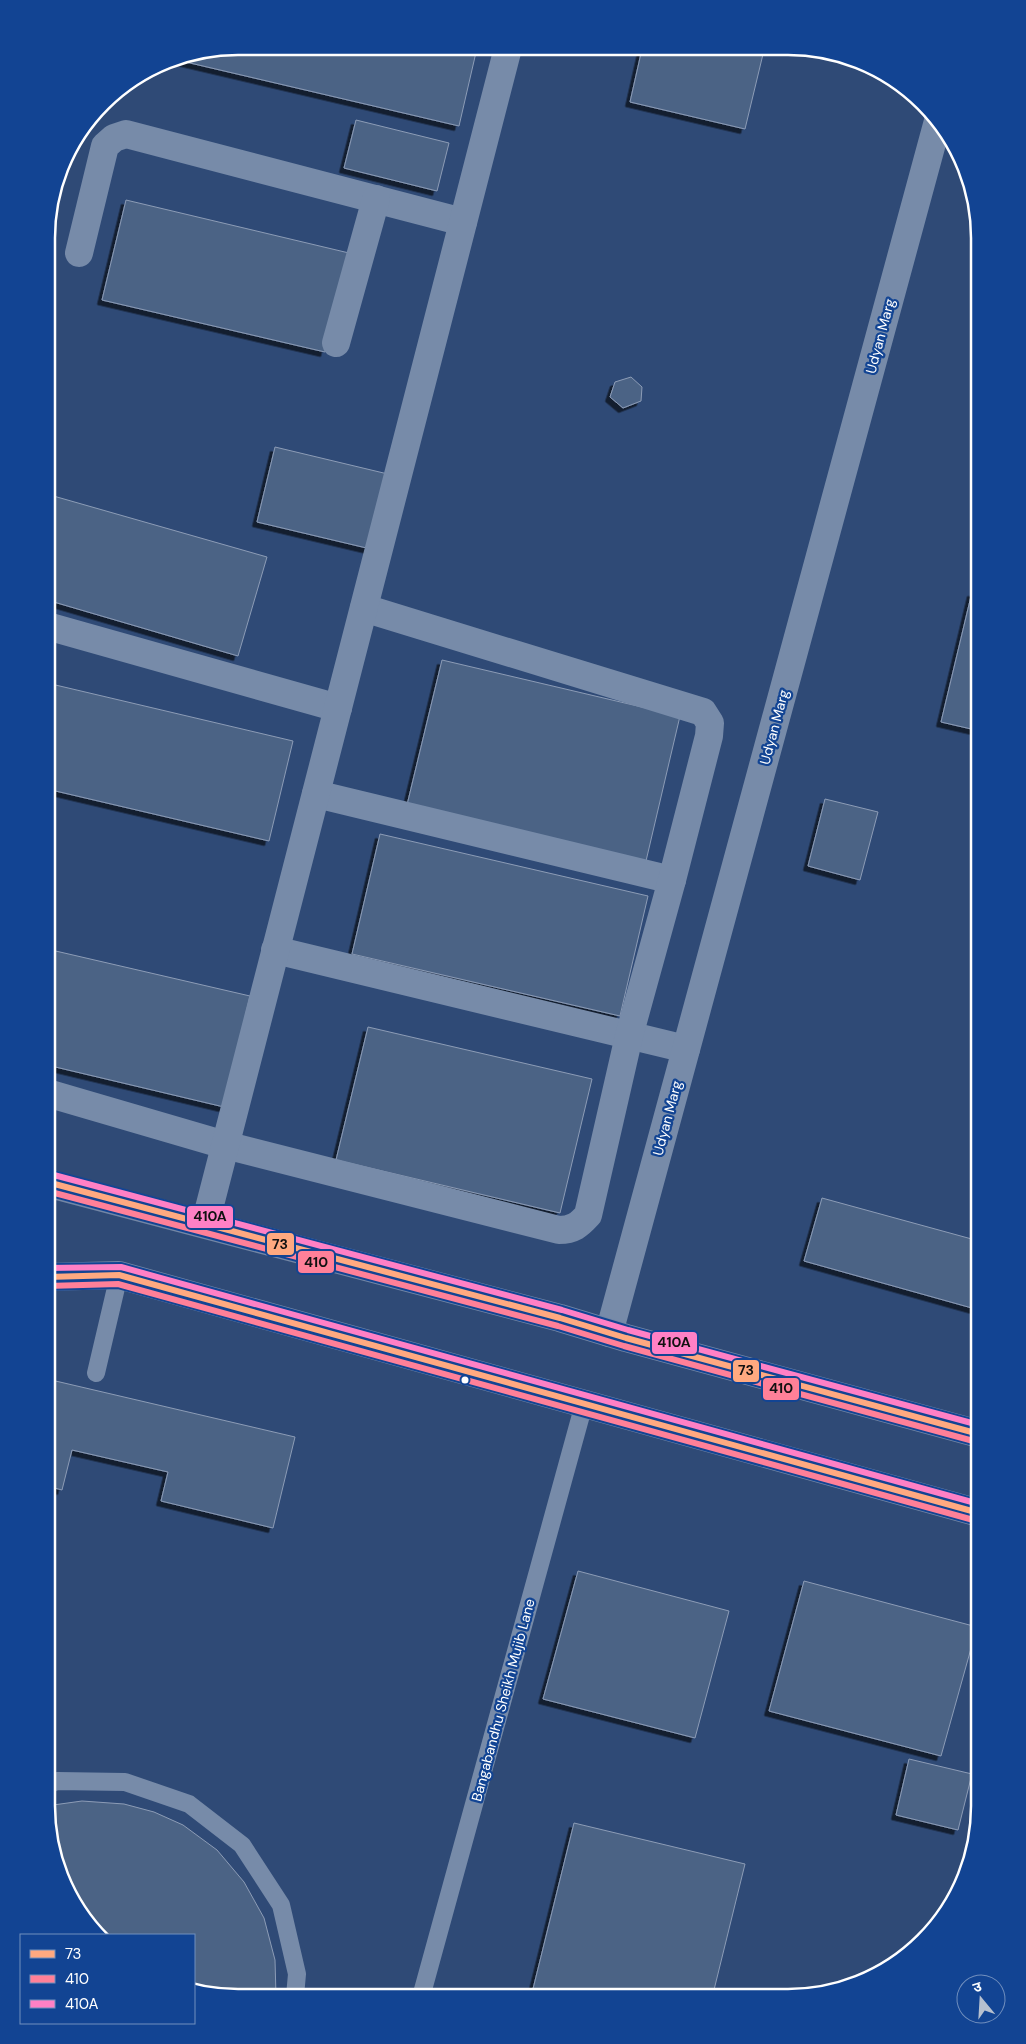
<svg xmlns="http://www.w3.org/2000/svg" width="1026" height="2044" font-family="'DM Sans','Noto Sans Devanagari',sans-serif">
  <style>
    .building { fill: #4c6385; stroke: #8c9cb6; filter: url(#shadow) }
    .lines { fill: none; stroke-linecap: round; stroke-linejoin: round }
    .service { stroke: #778ba9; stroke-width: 18 }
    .minor { stroke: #778ba9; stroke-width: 28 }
    .secondary { stroke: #7386a5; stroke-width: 28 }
    .bus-1-casing { stroke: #124493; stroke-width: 10 }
    .bus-2-casing { stroke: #124493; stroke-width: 10 }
    .bus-3-casing { stroke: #124493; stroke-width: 10 }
    .bus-1 { stroke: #ffa980; stroke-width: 6 }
    .bus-2 { stroke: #ff8098; stroke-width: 6 }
    .bus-3 { stroke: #ff80c5; stroke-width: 6 }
    .bus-dot { fill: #fff; stroke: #124493; stroke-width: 2 }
    .labels { text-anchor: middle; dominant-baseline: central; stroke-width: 4.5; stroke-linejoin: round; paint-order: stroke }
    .street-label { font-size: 14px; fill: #fff; stroke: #124493 }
    .rim { fill: none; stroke: #fff; stroke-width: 2.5 }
    .line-badge { stroke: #124493; stroke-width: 2 }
    .pale-badge-label { font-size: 14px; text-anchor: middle; font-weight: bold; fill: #111 }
  </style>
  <defs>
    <filter id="shadow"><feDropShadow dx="-4.5" dy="4.5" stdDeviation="0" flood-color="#0009"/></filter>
  </defs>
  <rect width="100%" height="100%" fill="#2f4a76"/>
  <g class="building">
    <path d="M 238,46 L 477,48 L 459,126 L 173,59 Z"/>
    <path d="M 642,49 L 764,50 L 745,129 L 630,102 Z"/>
    <path d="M 356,120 L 449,143 L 437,191 L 344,168 Z"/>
    <path d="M 126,200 L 349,253 L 325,352 L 102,300 Z"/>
    <path d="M 631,377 L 642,387 L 641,401 L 623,408 L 610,397 L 615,382 Z"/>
    <path d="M 275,447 L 392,475 L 375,550 L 257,522 Z"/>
    <path d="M 50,495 L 267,557 L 238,656 L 47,600 L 48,503 Z"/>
    <path d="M 972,592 L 980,593 L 980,731 L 941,722 Z"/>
    <path d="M 442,660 L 680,716 L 646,861 L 407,805 Z"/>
    <path d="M 47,683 L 293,741 L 269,841 L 47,789 Z"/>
    <path d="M 825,799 L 878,812 L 860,880 L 808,866 Z"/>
    <path d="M 380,834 L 648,896 L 620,1016 L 352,954 Z"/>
    <path d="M 47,880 L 54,882 L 47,910 Z"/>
    <path d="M 47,949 L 250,996 L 224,1107 L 47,1065 Z"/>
    <path d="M 368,1027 L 592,1079 L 560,1213 L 336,1160 Z"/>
    <path d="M 822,1198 L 979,1241 L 979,1310 L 804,1261 Z"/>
    <path d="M 47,1379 L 295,1437 L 273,1528 L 161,1501 L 168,1472 L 72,1450 L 62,1490 L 47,1486 Z"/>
    <path d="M 578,1571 L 729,1611 L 695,1738 L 543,1699 Z"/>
    <path d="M 804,1581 L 977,1627 L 941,1756 L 769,1711 Z"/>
    <path d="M 909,1759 L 972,1774 L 958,1830 L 896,1815 Z"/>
    <path d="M 82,1801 L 124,1804 L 154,1812 L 183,1825 L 217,1850 L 244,1882 L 264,1918 L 275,1960 L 276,1996 L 213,1996 L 194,1990 L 194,1935 L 99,1935 L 79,1913 L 56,1867 L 46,1806 Z"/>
    <path d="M 574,1823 L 745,1864 L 712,1998 L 531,1997 Z"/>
  </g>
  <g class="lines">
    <g class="service">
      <path d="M 96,1373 L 119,1275"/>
      <path d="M 46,1785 L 57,1781 L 125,1782 L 189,1804 L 242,1845 L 281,1905 L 297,1974 L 295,1996"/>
      <path d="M 421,1997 L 584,1404"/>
    </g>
    <g class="minor">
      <path d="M 79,253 L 105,146 L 114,138 L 126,134 L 463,222"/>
      <path d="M 336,343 L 376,199"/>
      <path d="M 47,626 L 338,708"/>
      <path d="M 316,794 L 672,880"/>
      <path d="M 275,950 L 686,1049"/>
      <path d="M 47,1093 L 225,1145 L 559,1230 C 573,1230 579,1225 588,1215 L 629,1036 L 672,880 L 709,736 L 710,723 L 703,712 L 364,608"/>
      <path d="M 205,1224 L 508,48"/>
      <path d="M 609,1333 L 938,121"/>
    </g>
    <g class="secondary">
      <path d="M 47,1182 L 57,1186 L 560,1318 L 626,1338 L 979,1434"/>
      <path d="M 47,1277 L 119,1275 L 979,1513"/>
    </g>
    <defs>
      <g id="bus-1">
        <path d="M 47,1182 L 560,1318 L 626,1338 L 979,1434"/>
        <path d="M 47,1277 L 119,1275 L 979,1513"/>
      </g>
      <g id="bus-2">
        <path d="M 47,1191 L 558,1326 L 624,1346 L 977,1442"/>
        <path d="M 47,1286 L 118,1284 L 977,1521"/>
      </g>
      <g id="bus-3">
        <path d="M 50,1174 L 562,1310 L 628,1330 L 979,1425"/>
        <path d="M 47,1268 L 121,1267 L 979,1504"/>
      </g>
    </defs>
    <use href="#bus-1" class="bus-1-casing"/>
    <use href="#bus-2" class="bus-2-casing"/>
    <use href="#bus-3" class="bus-3-casing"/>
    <use href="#bus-1" class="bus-1"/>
    <use href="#bus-2" class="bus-2"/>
    <use href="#bus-3" class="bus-3"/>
  </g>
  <circle class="bus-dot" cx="465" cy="1380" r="4.5"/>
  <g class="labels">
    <g class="street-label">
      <text transform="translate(880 336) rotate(-75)">Udyan Marg</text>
      <text transform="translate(774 727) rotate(-75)">Udyan Marg</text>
      <text transform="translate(667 1118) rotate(-75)">Udyan Marg</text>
      <text transform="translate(503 1700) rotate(-75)">Bangabandhu Sheikh Mujib Lane</text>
    </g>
  </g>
  <path d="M0 0H1026V2044H0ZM238 55H788A183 183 0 0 1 971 238V1806A183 183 0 0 1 788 1989H238A183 183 0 0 1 55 1806V238A183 183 0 0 1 238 55Z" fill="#124493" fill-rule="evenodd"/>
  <path class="rim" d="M238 55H788A183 183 0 0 1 971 238V1806A183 183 0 0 1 788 1989H238A183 183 0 0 1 55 1806V238A183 183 0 0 1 238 55Z"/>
  <g class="line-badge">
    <rect x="186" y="1205" width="48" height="24" rx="5" fill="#ff80c5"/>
    <rect x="266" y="1232" width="29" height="24" rx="5" fill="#ffa980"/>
    <rect x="297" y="1250" width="38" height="24" rx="5" fill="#ff8098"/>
    <rect x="651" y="1331" width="47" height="24" rx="5" fill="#ff80c5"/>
    <rect x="732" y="1359" width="28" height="24" rx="5" fill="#ffa980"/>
    <rect x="762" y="1377" width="38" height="24" rx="5" fill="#ff8098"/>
  </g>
  <g class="pale-badge-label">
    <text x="210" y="1221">410A</text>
    <text x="280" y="1249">73</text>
    <text x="316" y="1267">410</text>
    <text x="674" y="1347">410A</text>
    <text x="746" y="1375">73</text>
    <text x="781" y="1393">410</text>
  </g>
  <rect x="20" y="1934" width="175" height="90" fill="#124493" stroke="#718fbe"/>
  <rect x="30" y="1950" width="25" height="8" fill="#ffa980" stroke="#718fbe"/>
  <text x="65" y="1959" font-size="15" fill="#ffffff">73</text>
  <rect x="30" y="1975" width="25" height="8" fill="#ff8098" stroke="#718fbe"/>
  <text x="65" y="1984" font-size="15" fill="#ffffff">410</text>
  <rect x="30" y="2000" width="25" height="8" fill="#ff80c5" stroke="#718fbe"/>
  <text x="65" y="2009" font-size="15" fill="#ffffff">410A</text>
  <g transform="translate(981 1999) rotate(342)"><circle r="24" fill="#124493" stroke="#718fbe"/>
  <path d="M0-4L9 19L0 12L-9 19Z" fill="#b6c0cf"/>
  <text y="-8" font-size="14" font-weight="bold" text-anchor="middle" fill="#ffffff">उ</text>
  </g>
</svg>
